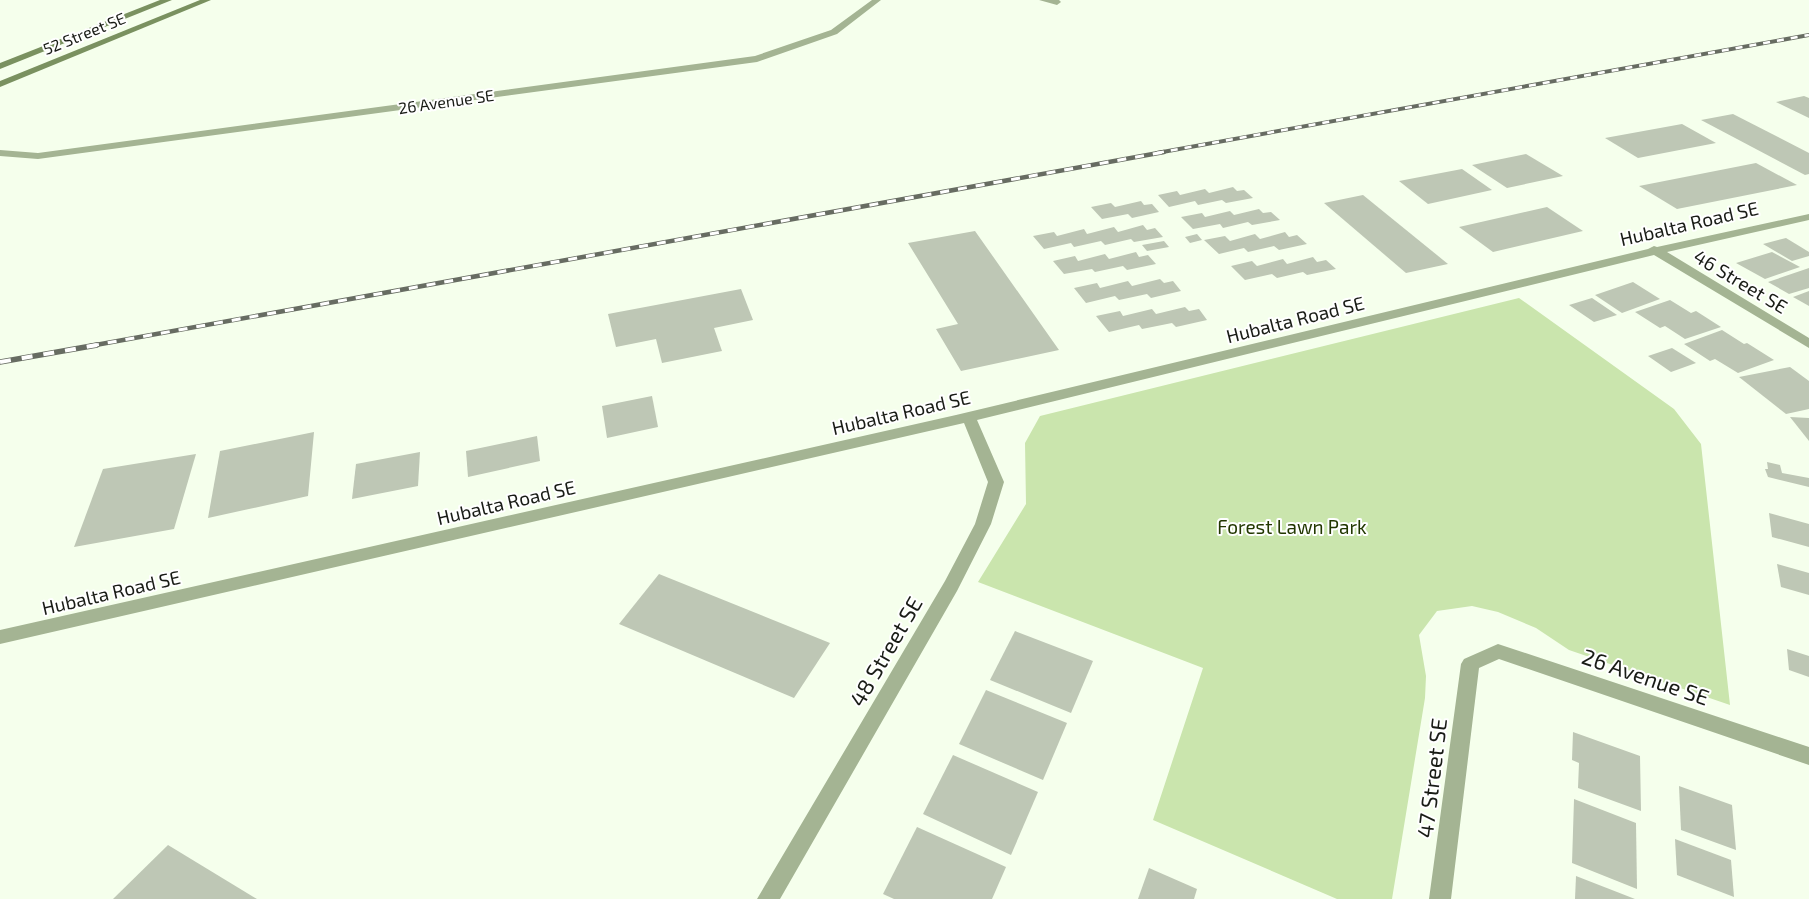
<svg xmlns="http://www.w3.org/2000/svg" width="1809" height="899" font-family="'Exo 2',sans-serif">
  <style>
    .green { fill: #cae5ad }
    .building { fill: #bec7b5 }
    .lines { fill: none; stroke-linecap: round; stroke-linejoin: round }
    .street { fill: #a4b493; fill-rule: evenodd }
    .secondary { fill: #7a9160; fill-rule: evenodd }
    .rail-far2-casing { stroke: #676c62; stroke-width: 4 }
    .rail-far1-casing { stroke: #676c62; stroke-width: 4.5 }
    .rail-casing { stroke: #676c62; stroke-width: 5.5 }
    .rail-far2 { stroke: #fff; stroke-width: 2.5; stroke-dasharray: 7; stroke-linecap: butt }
    .rail-far1 { stroke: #fff; stroke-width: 3; stroke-dasharray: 9; stroke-linecap: butt }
    .rail { stroke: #fff; stroke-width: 4; stroke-dasharray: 11; stroke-linecap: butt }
    .labels { text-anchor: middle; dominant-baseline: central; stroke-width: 4; stroke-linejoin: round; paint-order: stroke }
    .far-street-label { font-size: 16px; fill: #191c16; stroke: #fff }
    .street-label { font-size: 19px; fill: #191c16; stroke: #fff }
    .park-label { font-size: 19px; fill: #223700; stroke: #fff }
    .near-street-label { font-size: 22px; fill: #191c16; stroke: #fff }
  </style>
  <rect width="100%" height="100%" fill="#f5ffec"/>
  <path class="green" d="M 1519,298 L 1674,409 L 1701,444 L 1730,705 L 1569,650 L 1536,628 L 1498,612 L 1472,606 L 1437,611 L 1419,635 L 1426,676 L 1425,698 L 1392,899 L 1337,899 L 1153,820 L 1203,668 L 978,582 L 1026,504 L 1025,443 L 1040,416 Z"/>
  <g class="building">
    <path d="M 1804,96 L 1809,98 L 1809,118 L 1776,102 Z"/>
    <path d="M 1733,114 L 1809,153 L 1809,174 L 1805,175 L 1701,120 Z"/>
    <path d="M 1682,124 L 1716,143 L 1638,158 L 1605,138 Z"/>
    <path d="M 1526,154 L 1563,176 L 1507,188 L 1472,165 Z"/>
    <path d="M 1756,163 L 1797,185 L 1677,209 L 1639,186 Z"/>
    <path d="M 1462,169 L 1492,190 L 1428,204 L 1399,181 Z"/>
    <path d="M 1233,187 L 1237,191 L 1244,190 L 1253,198 L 1226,203 L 1222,200 L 1198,205 L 1195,201 L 1169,207 L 1158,195 L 1177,191 L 1180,195 L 1205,189 L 1209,193 Z"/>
    <path d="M 1363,195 L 1448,264 L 1406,273 L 1324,203 Z"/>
    <path d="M 1141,201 L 1144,205 L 1152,204 L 1159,212 L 1132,218 L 1128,214 L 1102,219 L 1091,207 L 1111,203 L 1115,207 Z"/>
    <path d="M 1547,207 L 1583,231 L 1493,252 L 1459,227 Z"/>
    <path d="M 1259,209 L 1263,213 L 1271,212 L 1280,220 L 1252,225 L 1248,222 L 1223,228 L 1220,224 L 1193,229 L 1181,217 L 1202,213 L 1205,217 L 1230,211 L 1234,215 Z"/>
    <path d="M 1143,225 L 1147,230 L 1155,228 L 1163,237 L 1134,242 L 1131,239 L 1105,245 L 1101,241 L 1074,247 L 1071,243 L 1044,249 L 1033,236 L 1054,232 L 1057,236 L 1084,229 L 1087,234 L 1114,227 L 1118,232 Z"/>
    <path d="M 975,231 L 1059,350 L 961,371 L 936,329 L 958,324 L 908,243 Z"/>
    <path d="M 1285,232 L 1289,237 L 1297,235 L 1307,244 L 1279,250 L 1274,246 L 1248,252 L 1244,248 L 1219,254 L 1204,240 L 1225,236 L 1230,241 L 1255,234 L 1260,239 Z"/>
    <path d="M 1197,234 L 1202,240 L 1190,243 L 1185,237 Z"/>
    <path d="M 1786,238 L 1809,252 L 1809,256 L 1792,261 L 1763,244 Z"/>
    <path d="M 1164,241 L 1169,247 L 1147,251 L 1142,245 Z"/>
    <path d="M 1136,252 L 1139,257 L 1148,255 L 1156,264 L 1127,270 L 1123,266 L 1095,272 L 1092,269 L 1064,274 L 1053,261 L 1075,256 L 1078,261 L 1105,254 L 1109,259 Z"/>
    <path d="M 1772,252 L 1800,267 L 1765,279 L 1736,263 Z"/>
    <path d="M 1313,257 L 1317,262 L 1326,260 L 1336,269 L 1307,275 L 1303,272 L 1277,278 L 1272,274 L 1245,280 L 1231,266 L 1252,261 L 1257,266 L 1283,259 L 1287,264 Z"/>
    <path d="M 1809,268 L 1809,288 L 1789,294 L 1768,282 Z"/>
    <path d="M 1160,279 L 1164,283 L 1173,281 L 1181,291 L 1151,298 L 1147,294 L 1119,300 L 1115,296 L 1086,303 L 1074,288 L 1097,283 L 1100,288 L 1128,281 L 1132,286 Z"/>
    <path d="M 1633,282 L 1660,299 L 1622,313 L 1595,295 Z"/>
    <path d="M 741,289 L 753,320 L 714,328 L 722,351 L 662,363 L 656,339 L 616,347 L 608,314 Z"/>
    <path d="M 1809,291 L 1809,306 L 1793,297 Z"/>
    <path d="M 1592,298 L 1617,315 L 1594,322 L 1569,305 Z"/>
    <path d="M 1670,300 L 1691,313 L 1696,311 L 1721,327 L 1685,339 L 1665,326 L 1660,328 L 1635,312 Z"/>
    <path d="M 1185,307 L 1189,311 L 1199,309 L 1207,320 L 1176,327 L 1172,323 L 1142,329 L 1139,325 L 1109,332 L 1096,316 L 1120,311 L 1123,316 L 1152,309 L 1156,314 Z"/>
    <path d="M 1722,330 L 1744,344 L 1747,343 L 1774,360 L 1738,373 L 1715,359 L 1710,361 L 1684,344 Z"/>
    <path d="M 1672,348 L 1696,363 L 1671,372 L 1648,356 Z"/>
    <path d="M 1790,367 L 1809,381 L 1809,409 L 1786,414 L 1739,377 Z"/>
    <path d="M 652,396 L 658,427 L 607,438 L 602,406 Z"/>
    <path d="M 1790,417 L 1809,418 L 1809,441 Z"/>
    <path d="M 314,432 L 308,496 L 208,518 L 220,451 Z"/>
    <path d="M 537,436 L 540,461 L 468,477 L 466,451 Z"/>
    <path d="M 420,452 L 418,486 L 352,499 L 356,464 Z"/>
    <path d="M 196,454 L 174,529 L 74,547 L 103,469 Z"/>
    <path d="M 1767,462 L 1780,465 L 1782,473 L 1809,478 L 1809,487 L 1768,477 L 1765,469 L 1768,469 Z"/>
    <path d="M 1769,513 L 1809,524 L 1809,547 L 1772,537 Z"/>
    <path d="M 1777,564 L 1809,573 L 1809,595 L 1781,587 Z"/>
    <path d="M 659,574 L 830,643 L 794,698 L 619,624 Z"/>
    <path d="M 1015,631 L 1093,661 L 1071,713 L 990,680 Z"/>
    <path d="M 1787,649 L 1809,656 L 1809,677 L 1789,670 Z"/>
    <path d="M 986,690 L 1067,723 L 1043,780 L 959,744 Z"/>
    <path d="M 1573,732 L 1640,756 L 1641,811 L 1578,788 L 1579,763 L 1572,760 Z"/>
    <path d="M 953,755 L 1038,792 L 1011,855 L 923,814 Z"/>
    <path d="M 1679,786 L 1732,805 L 1736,850 L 1681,830 Z"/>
    <path d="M 1574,799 L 1636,823 L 1637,889 L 1572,863 Z"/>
    <path d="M 917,827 L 1006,867 L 992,899 L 894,899 L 883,894 Z"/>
    <path d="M 1675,839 L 1731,860 L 1734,897 L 1677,875 Z"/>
    <path d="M 168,845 L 257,899 L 113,899 Z"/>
    <path d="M 1149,868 L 1197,889 L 1194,899 L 1138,899 Z"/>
    <path d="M 1576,876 L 1635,899 L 1575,899 Z"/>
  </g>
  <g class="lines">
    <g class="street">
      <path d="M 872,0 L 881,0 L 837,34 L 757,62 L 38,159 L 0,156 L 0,150 L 38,153 L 755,56 L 831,30 Z"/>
      <path d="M 1039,0 L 1059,0 L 1061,2 L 1057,5 Z"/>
      <path d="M 1809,214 L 1809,220 L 1667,252 L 1809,338 L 1809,348 L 1654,255 L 977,420 L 1004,482 L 991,524 L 957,591 L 780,899 L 757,899 L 945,581 L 975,524 L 988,482 L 964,423 L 0,644 L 0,630 L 956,415 L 1648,249 L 1654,246 L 1657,247 Z"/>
      <path d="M 1498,644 L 1809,747 L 1809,765 L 1499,659 L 1479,668 L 1451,899 L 1429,899 L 1461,664 L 1464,659 Z"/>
    </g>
    <g class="secondary">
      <path d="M 160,0 L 172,0 L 0,69 L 0,63 Z"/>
      <path d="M 200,0 L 211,0 L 0,87 L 0,81 Z"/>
    </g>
    <defs>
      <path id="rail-far2" d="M 1157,153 L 1809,35"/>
      <path id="rail-far1" d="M 90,346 L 1164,152"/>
      <path id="rail" d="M 0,362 L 97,345"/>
    </defs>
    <use href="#rail-far2" class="rail-far2-casing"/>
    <use href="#rail-far1" class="rail-far1-casing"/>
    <use href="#rail" class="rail-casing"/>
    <use href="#rail-far2" class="rail-far2"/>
    <use href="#rail-far1" class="rail-far1"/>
    <use href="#rail" class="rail"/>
  </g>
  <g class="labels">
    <g class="far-street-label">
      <text transform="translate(84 33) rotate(-22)">52 Street SE</text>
      <text transform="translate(446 101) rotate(-8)">26 Avenue SE</text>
    </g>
    <g class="street-label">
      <text transform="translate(1689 223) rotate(-13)">Hubalta Road SE</text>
      <text transform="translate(1741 281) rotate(31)">46 Street SE</text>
      <text transform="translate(1295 319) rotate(-14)">Hubalta Road SE</text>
      <text transform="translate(901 412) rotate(-13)">Hubalta Road SE</text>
      <text transform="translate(506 502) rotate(-13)">Hubalta Road SE</text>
      <text transform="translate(111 592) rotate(-13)">Hubalta Road SE</text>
    </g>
    <g class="park-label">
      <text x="1292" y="526">Forest Lawn Park</text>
    </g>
    <g class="near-street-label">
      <text transform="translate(885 651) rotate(-60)">48 Street SE</text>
      <text transform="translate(1646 676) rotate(19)">26 Avenue SE</text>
      <text transform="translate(1431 778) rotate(-83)">47 Street SE</text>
    </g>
  </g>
</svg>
